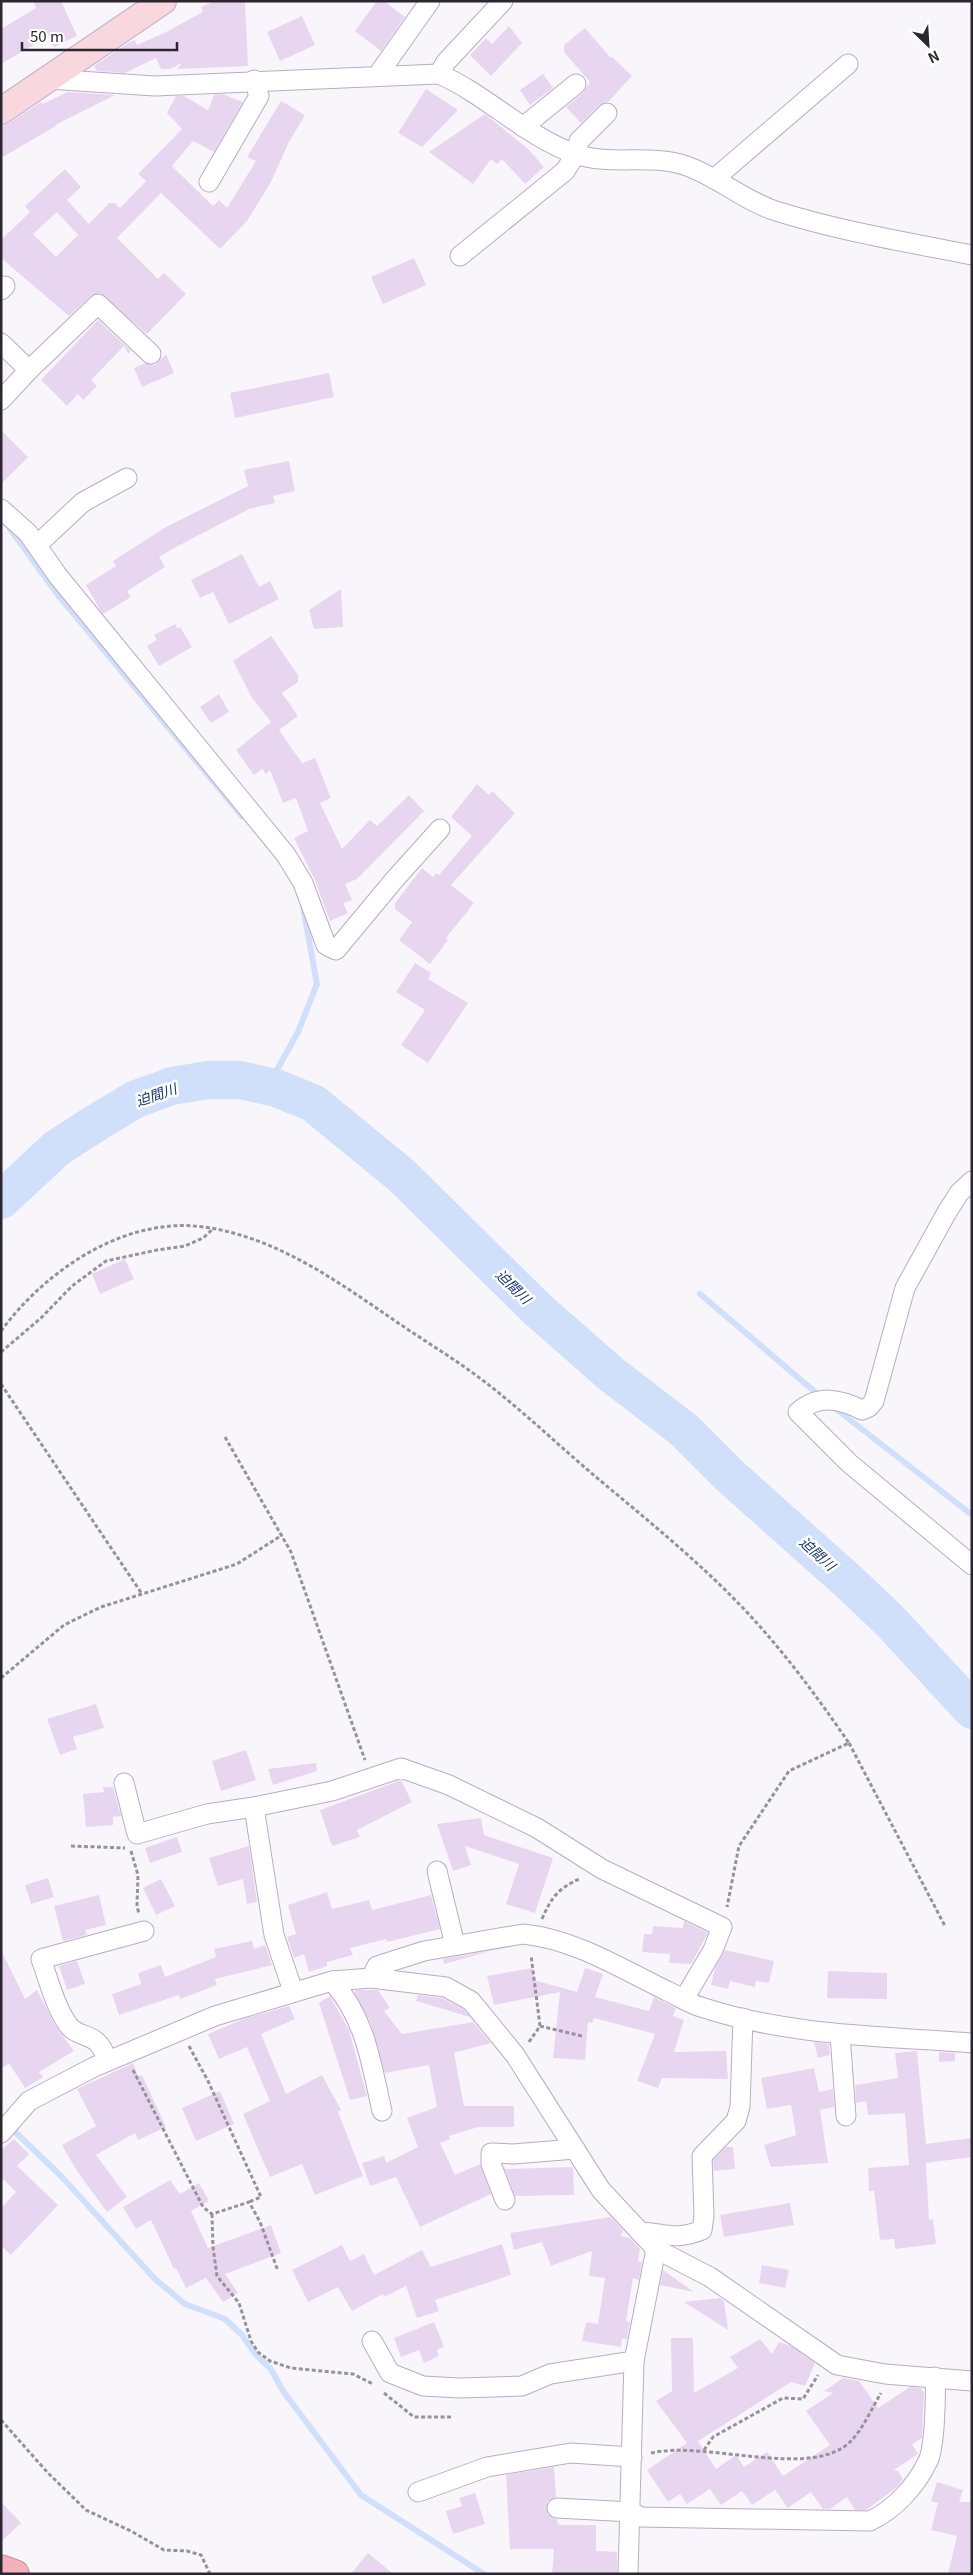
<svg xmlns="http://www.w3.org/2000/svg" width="973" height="2575" font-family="Georgia,'Noto Sans JP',serif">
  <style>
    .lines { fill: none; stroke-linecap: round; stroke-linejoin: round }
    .stream { stroke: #d0e0fa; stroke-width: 6 }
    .river { stroke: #d0e0fa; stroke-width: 38 }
    .building { fill: #e8d6f1; fill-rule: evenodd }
    .street-casing { stroke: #bcaac4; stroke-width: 21 }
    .secondary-casing { stroke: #bcaac4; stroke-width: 28 }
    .primary-casing { stroke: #a95d6e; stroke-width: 29 }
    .path { stroke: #97929a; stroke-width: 3; stroke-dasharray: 4 2.5; stroke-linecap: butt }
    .street { stroke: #fff; stroke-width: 19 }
    .secondary { stroke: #f9d7de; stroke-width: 26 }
    .primary { stroke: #f4b0bc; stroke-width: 28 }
    .labels { text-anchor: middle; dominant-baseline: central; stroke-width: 5; stroke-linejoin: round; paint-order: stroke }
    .water-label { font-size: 14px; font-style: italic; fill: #163366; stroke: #fff }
  </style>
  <rect width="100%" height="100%" fill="#f9f6fb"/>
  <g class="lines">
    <g class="stream">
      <path d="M 10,529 L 58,595 L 242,816"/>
      <path d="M 268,1086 L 298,1032 L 317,984 L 303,907"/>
      <path d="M 700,1294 L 821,1397"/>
      <path d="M 831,1405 L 972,1515"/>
      <path d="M 10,2127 L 61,2176 L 155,2279 L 185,2304 L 225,2319 L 242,2335 L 256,2355 L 271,2369 L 283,2391 L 361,2495 L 484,2574"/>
    </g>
    <path class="river" d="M 1,1200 L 57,1148 L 99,1121 L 136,1099 L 172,1086 L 208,1080 L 240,1080 L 276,1088 L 313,1103 L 401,1175 L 537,1309 L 611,1374 L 684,1430 L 730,1476 L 849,1582 L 891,1622 L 972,1710"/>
  </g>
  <g class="building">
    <path d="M 33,1 L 61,1 L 77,36 L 54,47 L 49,36 L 1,64 L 1,29 L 36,8 Z"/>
    <path d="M 214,1 L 245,1 L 248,66 L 177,69 L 182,63 L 170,69 L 161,69 L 156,58 L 125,73 L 97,71 L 94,66 L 128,43 L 135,40 L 137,45 L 166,32 L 203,12 L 201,7 Z"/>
    <path d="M 377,1 L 384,1 L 405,17 L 381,51 L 355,31 Z"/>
    <path d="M 302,16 L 315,45 L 280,61 L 267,32 Z"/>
    <path d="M 509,26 L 522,43 L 491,76 L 470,55 L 486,38 L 492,44 Z"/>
    <path d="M 585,28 L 611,58 L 612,57 L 632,76 L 609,101 L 599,105 L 581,123 L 566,107 L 583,93 L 590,82 L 564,52 L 564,45 Z"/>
    <path d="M 543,74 L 553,88 L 530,105 L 520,90 Z"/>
    <path d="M 426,89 L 458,110 L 422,147 L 398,133 Z"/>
    <path d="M 67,92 L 115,95 L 55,125 L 56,126 L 1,158 L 1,126 L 9,123 L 41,102 L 43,104 Z"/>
    <path d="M 222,94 L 243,102 L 214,152 L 193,141 L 172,166 L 213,206 L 219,200 L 227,208 L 256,161 L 247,157 L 281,101 L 305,115 L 289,142 L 271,182 L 247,221 L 220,249 L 161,193 L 117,238 L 158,279 L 164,273 L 186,294 L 147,334 L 100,293 L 91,296 L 69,316 L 1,258 L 1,240 L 30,212 L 25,206 L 65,169 L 81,187 L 67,200 L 89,224 L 109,203 L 115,203 L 120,208 L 146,181 L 138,174 L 182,129 L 167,113 L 176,96 L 184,96 L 208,110 L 214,95 ZM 57,212 L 78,235 L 56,257 L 33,234 Z"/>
    <path d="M 485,114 L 528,149 L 544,167 L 525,184 L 502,159 L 497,164 L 491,159 L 473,184 L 429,152 Z"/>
    <path d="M 414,258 L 426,285 L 383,304 L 371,277 Z"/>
    <path d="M 98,320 L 131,351 L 128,354 L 124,346 L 91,380 L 97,386 L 83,400 L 78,394 L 67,406 L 41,380 Z"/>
    <path d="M 166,354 L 174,373 L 142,387 L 134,368 L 145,363 L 155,365 Z"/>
    <path d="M 329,373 L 334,397 L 235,418 L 230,393 Z"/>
    <path d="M 1,430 L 28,457 L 1,484 Z"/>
    <path d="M 289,461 L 295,491 L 273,496 L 275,503 L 249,509 L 176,547 L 159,557 L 165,567 L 127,591 L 131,597 L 103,614 L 100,610 L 86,585 L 116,566 L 113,561 L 166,527 L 248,486 L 244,470 Z"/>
    <path d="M 242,554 L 259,587 L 270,581 L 279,599 L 229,624 L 213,592 L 200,598 L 191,580 Z"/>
    <path d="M 341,589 L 343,627 L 314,629 L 309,610 Z"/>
    <path d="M 175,624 L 178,629 L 180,627 L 192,647 L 159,666 L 147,646 L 157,640 L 154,635 Z"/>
    <path d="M 271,636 L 298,675 L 298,682 L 282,693 L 298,716 L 279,730 L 302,763 L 315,758 L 331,798 L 320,803 L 342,849 L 370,820 L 377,826 L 409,795 L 424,811 L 357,879 L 345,884 L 352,900 L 343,903 L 348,913 L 330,921 L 314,878 L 294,838 L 308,831 L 296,798 L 283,803 L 270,770 L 266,774 L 262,769 L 254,775 L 236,750 L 271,722 L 252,698 L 233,661 Z"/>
    <path d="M 219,694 L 229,712 L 211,723 L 200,707 Z"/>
    <path d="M 477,784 L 489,795 L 492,791 L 515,813 L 451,885 L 474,903 L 446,938 L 448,940 L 430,964 L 399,940 L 412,922 L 395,909 L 395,903 L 422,868 L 433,877 L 436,873 L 439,875 L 472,836 L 451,817 Z"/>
    <path d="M 415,963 L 431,973 L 428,979 L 468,1003 L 428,1063 L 401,1045 L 425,1010 L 396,992 Z"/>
    <path d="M 125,1259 L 134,1279 L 100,1294 L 92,1274 Z"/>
    <path d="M 96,1704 L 104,1728 L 73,1737 L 77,1749 L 60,1755 L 47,1719 Z"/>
    <path d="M 246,1750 L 256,1780 L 221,1791 L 212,1761 Z"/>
    <path d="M 316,1763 L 317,1771 L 273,1785 L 268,1769 Z"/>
    <path d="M 401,1780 L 412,1802 L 357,1830 L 360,1837 L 332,1846 L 320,1810 Z"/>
    <path d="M 103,1787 L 113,1787 L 121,1816 L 113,1817 L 113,1825 L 86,1827 L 83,1794 L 104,1792 Z"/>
    <path d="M 481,1818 L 484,1835 L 553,1858 L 535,1913 L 506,1904 L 519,1864 L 465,1846 L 471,1865 L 453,1871 L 437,1824 Z"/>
    <path d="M 177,1837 L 182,1852 L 150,1863 L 145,1848 Z"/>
    <path d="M 249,1846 L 257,1902 L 247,1904 L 243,1879 L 218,1886 L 209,1858 Z"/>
    <path d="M 48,1878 L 54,1897 L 31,1904 L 25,1885 Z"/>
    <path d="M 161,1879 L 175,1906 L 156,1915 L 143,1888 Z"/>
    <path d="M 327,1892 L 332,1909 L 369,1900 L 372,1910 L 431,1895 L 440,1929 L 387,1942 L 386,1939 L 350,1948 L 353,1955 L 327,1962 L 327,1966 L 309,1972 L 304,1954 L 294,1958 L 287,1937 L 296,1934 L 288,1905 Z"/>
    <path d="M 99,1895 L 106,1925 L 85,1930 L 87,1935 L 63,1941 L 54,1906 Z"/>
    <path d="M 684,1921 L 708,1933 L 691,1964 L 669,1963 L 670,1954 L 642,1952 L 644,1934 L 652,1934 L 653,1926 L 683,1928 Z"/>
    <path d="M 252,1941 L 254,1949 L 265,1945 L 272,1965 L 215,1979 L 217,1985 L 180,1999 L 179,1995 L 119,2015 L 112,1994 L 141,1984 L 138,1973 L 161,1965 L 165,1977 L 216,1957 L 214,1949 Z"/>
    <path d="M 1,1950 L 25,1999 L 37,1990 L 55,2025 L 74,2051 L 39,2072 L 43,2077 L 25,2088 L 9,2063 L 1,2069 Z"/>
    <path d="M 725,1950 L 774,1961 L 769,1983 L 756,1981 L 755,1987 L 730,1981 L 728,1989 L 711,1985 L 715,1968 Z"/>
    <path d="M 491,1951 L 444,1964 L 443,1959 Z"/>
    <path d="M 77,1961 L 85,1984 L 67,1990 L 59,1966 Z"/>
    <path d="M 532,1968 L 534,1980 L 577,1992 L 585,1968 L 603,1974 L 595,1997 L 649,2011 L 654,1997 L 676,2008 L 673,2016 L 684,2020 L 674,2052 L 726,2051 L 728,2079 L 662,2078 L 658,2088 L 637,2081 L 655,2034 L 594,2018 L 592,2023 L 588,2022 L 585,2060 L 553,2058 L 560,1992 L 494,2005 L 487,1976 Z"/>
    <path d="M 828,1971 L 887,1973 L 887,1999 L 827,1998 Z"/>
    <path d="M 357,1990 L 378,1990 L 390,2008 L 384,2011 L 402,2034 L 473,2022 L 491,2043 L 454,2053 L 464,2106 L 514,2106 L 514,2127 L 478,2127 L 449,2136 L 450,2139 L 440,2143 L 455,2175 L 480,2164 L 491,2194 L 420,2227 L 396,2177 L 370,2186 L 362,2163 L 384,2156 L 386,2163 L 418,2147 L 407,2118 L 437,2107 L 429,2065 L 385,2073 L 370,2022 L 354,1992 Z"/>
    <path d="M 418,1995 L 442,1998 L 464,2010 L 470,2017 L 416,2001 Z"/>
    <path d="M 330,1996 L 349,2030 L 367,2096 L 350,2100 L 319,2003 Z"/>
    <path d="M 289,2006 L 295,2019 L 261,2034 L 286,2094 L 322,2075 L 341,2110 L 338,2112 L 363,2176 L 315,2195 L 302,2164 L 270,2177 L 243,2114 L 270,2101 L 247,2047 L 219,2059 L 208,2034 L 246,2018 Z"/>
    <path d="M 814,2042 L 829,2044 L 830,2055 L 818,2058 Z"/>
    <path d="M 917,2051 L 926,2144 L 972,2138 L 972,2157 L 926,2163 L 929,2220 L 933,2219 L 936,2244 L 895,2249 L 894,2239 L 880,2240 L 874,2191 L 869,2191 L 868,2168 L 909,2165 L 905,2113 L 868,2115 L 866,2101 L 856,2103 L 855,2085 L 898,2078 L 895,2053 Z"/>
    <path d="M 939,2052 L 955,2053 L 955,2061 L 939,2062 Z"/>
    <path d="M 133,2063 L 138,2076 L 142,2075 L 166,2127 L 138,2140 L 135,2133 L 96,2155 L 127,2197 L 107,2212 L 77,2171 L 62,2145 L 96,2126 L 77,2089 Z"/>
    <path d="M 814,2068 L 819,2092 L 833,2089 L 834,2107 L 820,2110 L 828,2163 L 771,2167 L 764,2145 L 796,2135 L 791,2105 L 767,2109 L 761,2078 Z"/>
    <path d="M 220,2091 L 234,2124 L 196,2141 L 182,2108 Z"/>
    <path d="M 14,2139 L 29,2154 L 17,2166 L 58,2205 L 11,2255 L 1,2246 L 1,2208 L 16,2192 L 4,2180 L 1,2182 L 1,2150 Z"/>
    <path d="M 726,2147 L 733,2147 L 735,2169 L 714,2171 L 713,2160 Z"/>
    <path d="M 503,2165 L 506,2169 L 573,2167 L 574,2195 L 515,2196 Z"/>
    <path d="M 170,2180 L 180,2194 L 199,2183 L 209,2201 L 191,2211 L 208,2248 L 271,2225 L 281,2253 L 225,2274 L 238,2293 L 223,2302 L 206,2278 L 186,2288 L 176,2268 L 174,2269 L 151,2220 L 136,2229 L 123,2207 Z"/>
    <path d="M 790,2203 L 794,2225 L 724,2237 L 720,2215 Z"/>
    <path d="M 611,2217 L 623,2230 L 621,2236 L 630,2238 L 640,2249 L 638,2261 L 642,2262 L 639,2280 L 633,2278 L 626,2321 L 630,2322 L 627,2339 L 622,2339 L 621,2347 L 582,2341 L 586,2322 L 598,2324 L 605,2278 L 589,2276 L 592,2251 L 551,2266 L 542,2242 L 514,2250 L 510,2233 Z"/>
    <path d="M 502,2244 L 511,2275 L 435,2300 L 439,2311 L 417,2318 L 406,2286 L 384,2297 L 383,2294 L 352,2311 L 338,2287 L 308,2302 L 292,2270 L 342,2245 L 350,2261 L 364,2254 L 374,2275 L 422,2250 L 431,2267 Z"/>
    <path d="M 762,2265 L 789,2270 L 785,2288 L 759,2283 Z"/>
    <path d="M 663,2270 L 694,2292 L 660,2285 Z"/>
    <path d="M 720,2298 L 724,2301 L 728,2330 L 684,2302 Z"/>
    <path d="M 434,2322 L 444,2347 L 437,2350 L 439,2356 L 424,2363 L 419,2350 L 401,2357 L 394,2338 Z"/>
    <path d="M 671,2338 L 693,2338 L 694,2393 L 738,2368 L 730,2357 L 760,2339 L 772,2354 L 779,2342 L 791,2346 L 815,2363 L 805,2386 L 791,2382 L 698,2441 L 716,2469 L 736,2455 L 744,2467 L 767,2452 L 783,2476 L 830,2445 L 806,2411 L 833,2393 L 824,2391 L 843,2378 L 859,2381 L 878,2408 L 910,2387 L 921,2388 L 924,2393 L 922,2438 L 912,2444 L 918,2454 L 894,2470 L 898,2471 L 903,2479 L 896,2488 L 866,2510 L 855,2510 L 847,2497 L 830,2509 L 823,2509 L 811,2492 L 788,2508 L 775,2490 L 752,2505 L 742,2491 L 721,2505 L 710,2489 L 687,2504 L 680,2494 L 668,2502 L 647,2470 L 687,2443 L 656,2401 L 672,2391 Z"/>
    <path d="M 554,2467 L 556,2497 L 547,2502 L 547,2514 L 557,2519 L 558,2524 L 560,2525 L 596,2525 L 596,2551 L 617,2552 L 617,2574 L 552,2574 L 554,2549 L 510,2549 L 506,2475 Z"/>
    <path d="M 937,2482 L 963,2490 L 959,2502 L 972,2502 L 972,2574 L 948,2574 L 957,2536 L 931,2530 L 938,2503 L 931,2501 Z"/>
    <path d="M 475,2493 L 485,2524 L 453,2534 L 446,2511 L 462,2506 L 459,2498 Z"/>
    <path d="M 1,2502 L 21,2523 L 1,2542 Z"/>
    <path d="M 368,2553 L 393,2574 L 351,2574 Z"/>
  </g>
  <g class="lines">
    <defs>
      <g id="street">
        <path d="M 439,74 L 446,62 L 503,1"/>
        <path d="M 377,76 L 430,1"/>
        <path d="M 48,79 L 155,86 L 439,74 C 487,95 525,136 575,154 C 611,166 649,154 684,165 C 717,176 744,201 776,211 C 839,231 906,242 972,255"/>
        <path d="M 523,127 L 576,84"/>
        <path d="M 714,179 L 848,64"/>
        <path d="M 209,182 L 259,96 L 254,80"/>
        <path d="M 460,256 L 565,171 L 576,154 L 579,141 L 607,113"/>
        <path d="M 1,290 L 5,286"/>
        <path d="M 1,343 L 29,370"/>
        <path d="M 1,400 L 29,370 L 98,304 L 151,354"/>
        <path d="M 1,509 L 28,533 L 58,576 L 286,855 L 303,883 L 326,945 L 336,950 L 395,879 L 440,829"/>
        <path d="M 37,545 L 83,502 L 127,478"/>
        <path d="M 972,1181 L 959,1193 L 947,1212 L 905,1288 L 874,1401 L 869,1407 L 862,1410 C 840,1399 819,1394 798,1412 L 849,1463 L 972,1565"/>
        <path d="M 124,1783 L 137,1834 L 207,1814 L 254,1807 L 332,1791 L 401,1768 L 449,1785 L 537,1828 L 602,1869 L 722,1927 L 713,1950 L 684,1999"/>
        <path d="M 254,1807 L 274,1935 L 293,1991"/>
        <path d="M 437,1871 L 455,1945"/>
        <path d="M 371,1978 L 377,1966 L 424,1951 L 523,1934 C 574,1939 622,1969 667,1991 C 678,1996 690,2004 701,2007 C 788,2036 882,2036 972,2043"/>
        <path d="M 332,1981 C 366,2019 371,2063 382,2111"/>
        <path d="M 840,2035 L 846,2116"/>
        <path d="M 107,2061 C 99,2030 80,2040 69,2026 C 55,2007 49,1981 41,1959 L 144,1931"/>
        <path d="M 1,2133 L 29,2101 L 94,2067 L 215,2016 L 332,1981 L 371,1978 L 446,1987 L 471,2001 L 515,2055 L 601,2190 L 656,2249 L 710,2277 L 837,2365 L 885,2374 L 972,2381"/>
        <path d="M 505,2200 L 491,2164 L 491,2153 L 513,2154 L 575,2149"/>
        <path d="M 640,2232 C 666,2233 675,2241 702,2230 L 704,2216 L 702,2156 L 736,2121 L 740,2107 L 743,2018"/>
        <path d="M 372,2341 L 390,2373 L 423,2386 L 460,2388 L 522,2386 L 550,2374 L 634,2361"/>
        <path d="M 418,2492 L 487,2467 L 571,2453 L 632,2457"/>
        <path d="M 557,2508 L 631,2512 L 641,2517 L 870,2521 C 895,2509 916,2486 928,2461 C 935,2447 936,2394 935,2377"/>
        <path d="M 628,2574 L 634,2361 L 656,2249"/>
      </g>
      <path id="secondary" d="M 1,111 L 163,1"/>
      <path id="primary" d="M 1,2569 L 15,2574"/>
    </defs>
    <use href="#street" class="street-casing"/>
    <use href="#secondary" class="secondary-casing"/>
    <use href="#primary" class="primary-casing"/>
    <g class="path">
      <path d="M 1,1331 C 46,1270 125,1216 204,1227 C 275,1237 334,1279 391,1318 C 421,1339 452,1357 481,1379 C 521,1409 558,1445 596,1477 C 646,1519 697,1560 742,1607 C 783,1650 815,1694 849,1743 L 789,1771 L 739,1846 L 727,1907"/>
      <path d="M 1,1352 L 41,1318 L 72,1286 L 106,1261 L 157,1250 L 185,1246 L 203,1238 L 213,1229"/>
      <path d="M 1,1384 L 142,1594"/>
      <path d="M 225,1437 L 291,1552 L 365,1760"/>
      <path d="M 1,1678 L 64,1625 L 101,1607 L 237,1564 L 282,1535"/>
      <path d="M 849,1743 L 945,1926"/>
      <path d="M 71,1846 L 125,1848"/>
      <path d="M 131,1851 L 138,1875 L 137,1906 L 139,1914"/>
      <path d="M 542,1919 C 552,1896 558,1889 581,1878"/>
      <path d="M 540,2026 L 582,2036"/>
      <path d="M 529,2042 L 540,2026 L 531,1955"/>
      <path d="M 189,2046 L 208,2081 L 261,2197 L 249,2202"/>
      <path d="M 133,2070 L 203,2207 L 212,2214 L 249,2202 L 260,2222 L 278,2271"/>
      <path d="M 212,2214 L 213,2247 L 217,2276 L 239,2303 L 251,2341 L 258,2352 L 270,2361 L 291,2368 L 353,2374 L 373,2384"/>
      <path d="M 384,2393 L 414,2417 L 451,2417"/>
      <path d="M 1,2420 L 48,2473 L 86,2510 L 131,2531 L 164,2550 L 187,2551 L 201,2555 L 210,2574"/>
      <path d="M 704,2450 L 713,2437 L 783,2398 L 803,2399 L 818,2375"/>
      <path d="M 651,2453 C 706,2440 810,2480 850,2442 C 863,2429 872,2408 881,2393"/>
    </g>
    <use href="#street" class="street"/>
    <use href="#secondary" class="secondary"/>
    <use href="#primary" class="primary"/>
  </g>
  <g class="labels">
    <g class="water-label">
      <text transform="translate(156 1094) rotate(-19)">迫間川</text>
      <text transform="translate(514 1286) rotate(44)">迫間川</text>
      <text transform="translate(818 1553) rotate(42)">迫間川</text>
    </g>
  </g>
  <rect width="973" height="2575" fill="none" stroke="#2c2630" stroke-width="5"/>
  <g transform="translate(928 45) rotate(155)" stroke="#ffffff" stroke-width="4" paint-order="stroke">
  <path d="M0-4L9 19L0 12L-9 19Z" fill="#2c2630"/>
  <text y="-8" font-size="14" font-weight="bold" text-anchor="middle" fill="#2c2630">N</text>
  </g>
  <path d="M22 42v8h155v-8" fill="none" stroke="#2c2630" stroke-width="2.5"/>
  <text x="30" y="42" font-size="15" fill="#2c2630" stroke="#ffffff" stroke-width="4" paint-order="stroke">50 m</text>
</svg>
